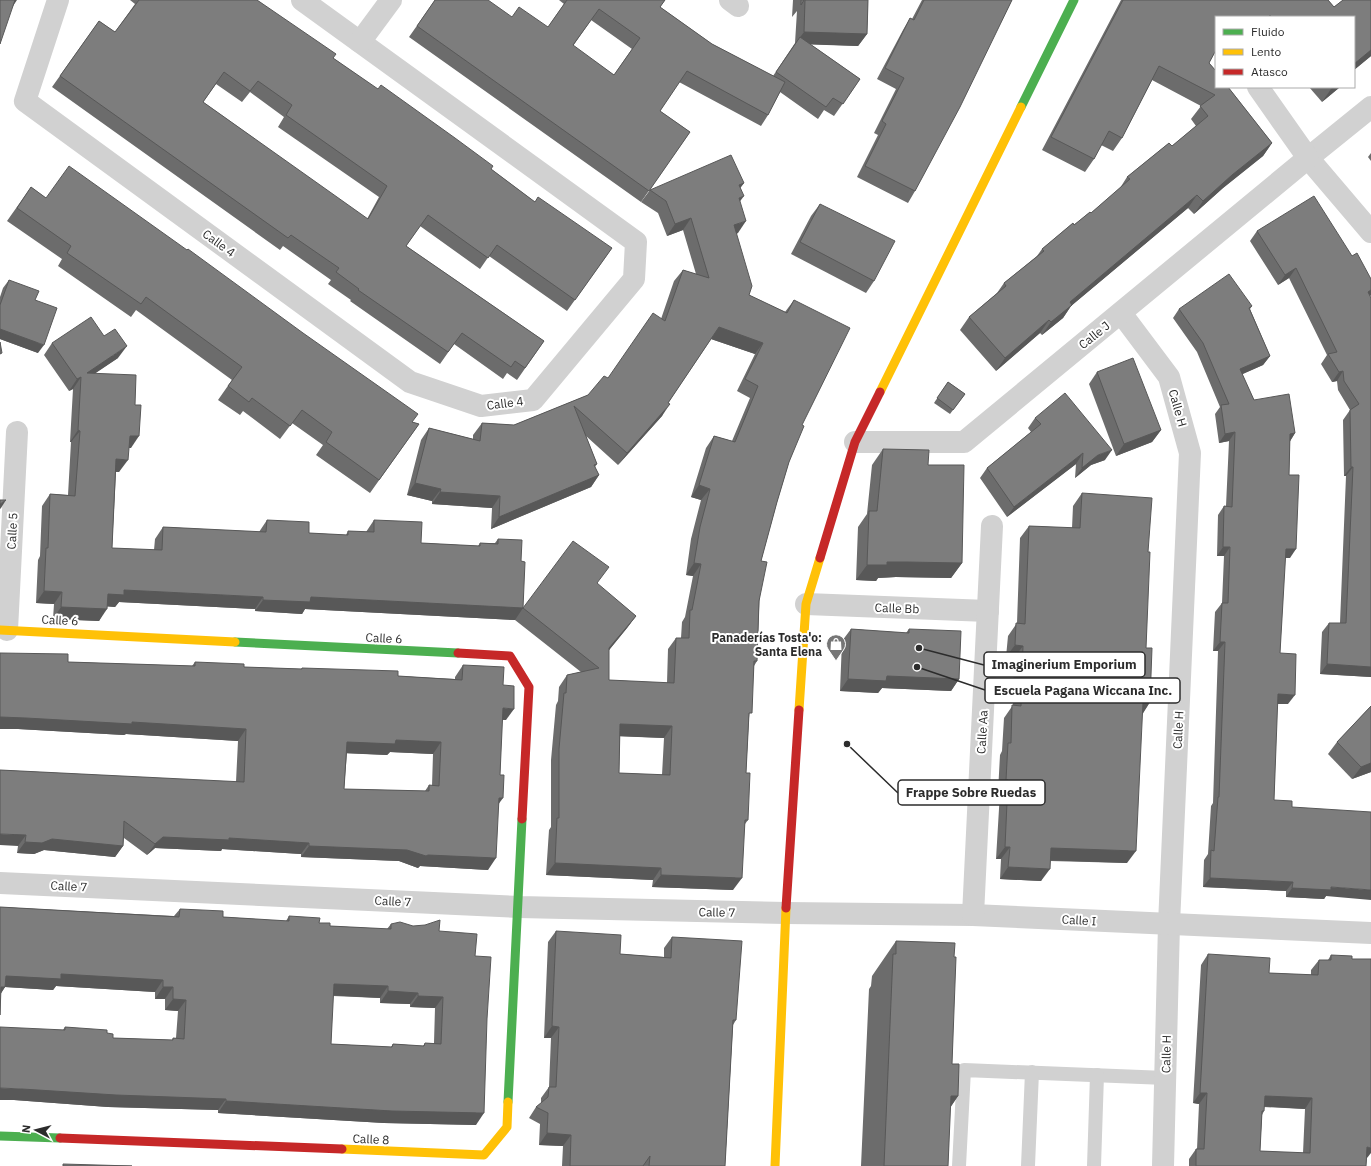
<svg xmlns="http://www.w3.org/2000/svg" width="1371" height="1166" font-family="'IBM Plex Sans',sans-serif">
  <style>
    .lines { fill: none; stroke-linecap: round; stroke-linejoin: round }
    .lane { stroke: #d1d1d1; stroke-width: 14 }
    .street { stroke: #d1d1d1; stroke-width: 22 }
    .fast { stroke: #4caf50; stroke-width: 9 }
    .slow { stroke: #ffc107; stroke-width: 9 }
    .jam { stroke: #c62828; stroke-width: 9 }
    .wall { fill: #6c6c6c; fill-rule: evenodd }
    .shaded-wall { fill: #585858 }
    .building { fill: #7d7d7d; stroke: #585858; fill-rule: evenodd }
    .labels { text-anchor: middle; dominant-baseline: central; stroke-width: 4; stroke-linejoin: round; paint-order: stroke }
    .street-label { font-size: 12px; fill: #2c2c2c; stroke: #fff }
    .poi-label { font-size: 12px; font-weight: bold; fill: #2c2c2c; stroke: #fff; text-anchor: end }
    .leader { fill: none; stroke: #2c2c2c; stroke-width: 1.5 }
    .callout-dot { fill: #2c2c2c; stroke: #fff; stroke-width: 1.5 }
    .callout { fill: #fff; stroke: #2c2c2c; stroke-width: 1.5 }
    .callout-label { font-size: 13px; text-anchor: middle; font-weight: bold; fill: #2c2c2c }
  </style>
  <rect width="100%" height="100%" fill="#fff"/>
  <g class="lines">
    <g class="lane">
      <path d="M 959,1166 L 964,1070 L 1166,1078"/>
      <path d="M 1028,1166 L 1032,1072"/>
      <path d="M 1094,1166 L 1097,1075"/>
    </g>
    <g class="street">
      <path d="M 58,0 L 25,101 L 410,382 L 481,406 L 533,400 L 634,279 L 636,242 L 302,0"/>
      <path d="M 730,0 L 738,6"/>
      <path d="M 360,42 L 391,0"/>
      <path d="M 1371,107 L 1308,158 L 1371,232"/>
      <path d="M 1121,313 L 1169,377 L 1190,453 L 1169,924 L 1163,1166"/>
      <path d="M 855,442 L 964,442 L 1308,158 L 1258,87"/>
      <path d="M 806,604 L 988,611"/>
      <path d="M 7,630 L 17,432"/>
      <path d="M 0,883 L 519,907 L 786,913 L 973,915 L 1371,933"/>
      <path d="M 973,915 L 992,526"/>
    </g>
    <g class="fast">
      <path d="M 1021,107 L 1074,0"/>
      <path d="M 235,642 L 458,653"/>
      <path d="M 508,1102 L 522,819"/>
      <path d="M 0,1136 L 60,1138"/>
    </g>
    <g class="slow">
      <path d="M 880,392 L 1021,107"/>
      <path d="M 0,630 L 235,642"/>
      <path d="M 799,710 L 806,604 L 820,558"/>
      <path d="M 342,1149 L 484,1155 L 507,1127 L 508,1102"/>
      <path d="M 775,1166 L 786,908"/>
    </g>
    <g class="jam">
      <path d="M 820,558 L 855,442 L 880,392"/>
      <path d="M 458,653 L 510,656 L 529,687 L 522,819"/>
      <path d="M 786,908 L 799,710"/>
      <path d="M 60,1138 L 342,1149"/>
    </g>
  </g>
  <g class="wall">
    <path d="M 130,0 L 257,0 L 333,58 L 491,169 L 535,202 L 612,248 L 567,311 L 489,256 L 480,269 L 420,226 L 406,246 L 544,341 L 517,380 L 507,373 L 503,379 L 454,344 L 440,364 L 350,301 L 351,300 L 328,284 L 331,280 L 283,246 L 280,250 L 52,87 L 99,21 L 115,32 L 135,4 ZM 216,84 L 242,102 L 250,92 L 284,117 L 278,127 L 379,197 L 367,219 L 203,102 Z"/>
    <path d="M 435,0 L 512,17 L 548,27 L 564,4 L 559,0 L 665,0 L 660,7 L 712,44 L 773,76 L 795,43 L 797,11 L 792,17 L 793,0 L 868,0 L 867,34 L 858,46 L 810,44 L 860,79 L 834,116 L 824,110 L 818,119 L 780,92 L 768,115 L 761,126 L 679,82 L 660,111 L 690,132 L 641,202 L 409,37 ZM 591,20 L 632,49 L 614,75 L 573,46 Z"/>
    <path d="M 922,0 L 1012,0 L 915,191 L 908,203 L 857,177 L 878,135 L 874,133 L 896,89 L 877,79 L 903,30 L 910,18 L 912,19 Z"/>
    <path d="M 1121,0 L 1328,0 L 1334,7 L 1343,0 L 1371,0 L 1371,56 L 1354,70 L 1354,17 L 1216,17 L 1216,50 L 1209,63 L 1216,71 L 1216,87 L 1228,87 L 1272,143 L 1263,156 L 1223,188 L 1194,214 L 1188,208 L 1071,306 L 1063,318 L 1042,335 L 1040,333 L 996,371 L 960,330 L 969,317 L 997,293 L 1004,283 L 1037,256 L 1042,249 L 1073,223 L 1074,225 L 1090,212 L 1091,213 L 1120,188 L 1127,177 L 1169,143 L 1172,146 L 1196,126 L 1191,119 L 1201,106 L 1152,80 L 1122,138 L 1113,151 L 1101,145 L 1094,159 L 1085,172 L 1042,150 Z"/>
    <path d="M 1309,87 L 1340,87 L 1322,102 Z"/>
    <path d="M 1371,153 L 1371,161 L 1368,157 Z"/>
    <path d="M 744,183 L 740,188 L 738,233 L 736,234 L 749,295 L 785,312 L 794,300 L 802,425 L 789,462 L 777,502 L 761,561 L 757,661 L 754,666 L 749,718 L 746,773 L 748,820 L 745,824 L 733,890 L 652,887 L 653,880 L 546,875 L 549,830 L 551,827 L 551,760 L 556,705 L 558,701 L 559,687 L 567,675 L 581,672 L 515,620 L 305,609 L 302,614 L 255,611 L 255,609 L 119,602 L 115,607 L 107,606 L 99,621 L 53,619 L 54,604 L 36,603 L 38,560 L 40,556 L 42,506 L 50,494 L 68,495 L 71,442 L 70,442 L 73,389 L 69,391 L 44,355 L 52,343 L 118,358 L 95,373 L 131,448 L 129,448 L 119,472 L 116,472 L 112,548 L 154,550 L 155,539 L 163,527 L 259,532 L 267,520 L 309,533 L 346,535 L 348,531 L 366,532 L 374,520 L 421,543 L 478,546 L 480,543 L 495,543 L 498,539 L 521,561 L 523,608 L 597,584 L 636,616 L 627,628 L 609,650 L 609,680 L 667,683 L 668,649 L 676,638 L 681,638 L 682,622 L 685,617 L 693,576 L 686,575 L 691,539 L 701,500 L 691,497 L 706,448 L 714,436 L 732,441 L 750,398 L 737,391 L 755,354 L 711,339 L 668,403 L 662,416 L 618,465 L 586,436 L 597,464 L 595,467 L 599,475 L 591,487 L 491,529 L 492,508 L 432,504 L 432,501 L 407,495 L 421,440 L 429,428 L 473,439 L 473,435 L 482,423 L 514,425 L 588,395 L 608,378 L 661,319 L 674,281 L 683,270 L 696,274 L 683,230 L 667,236 L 658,213 L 641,202 L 650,190 ZM 620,736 L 664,738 L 662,775 L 619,773 Z"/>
    <path d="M 31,187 L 46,198 L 412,422 L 419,424 L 370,493 L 316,455 L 323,445 L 292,423 L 280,439 L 243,411 L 240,415 L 218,400 L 232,380 L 136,310 L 131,317 L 58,266 L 62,259 L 7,221 Z"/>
    <path d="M 820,204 L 874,281 L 866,293 L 791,254 L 811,216 Z"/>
    <path d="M 1257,231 L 1352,256 L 1371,279 L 1371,295 L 1370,296 L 1371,298 L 1371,677 L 1320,674 L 1322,632 L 1329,623 L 1340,623 L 1346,476 L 1344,476 L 1343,420 L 1350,410 L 1338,390 L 1337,381 L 1332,382 L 1321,364 L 1327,355 L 1289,278 L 1278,285 L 1250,241 Z"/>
    <path d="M 9,280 L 35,300 L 38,353 L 0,339 L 0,297 L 3,288 Z"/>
    <path d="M 1252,306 L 1250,309 L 1270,356 L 1263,365 L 1242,374 L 1254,400 L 1295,433 L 1290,441 L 1289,475 L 1290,558 L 1285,558 L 1280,653 L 1288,704 L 1277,704 L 1274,800 L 1292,807 L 1326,896 L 1324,899 L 1286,897 L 1286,891 L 1203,887 L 1204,860 L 1208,854 L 1211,806 L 1213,803 L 1218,651 L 1213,651 L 1215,612 L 1222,603 L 1224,556 L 1217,556 L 1218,515 L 1224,506 L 1226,506 L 1229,441 L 1219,443 L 1215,414 L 1220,407 L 1197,352 L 1173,318 L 1179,309 Z"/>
    <path d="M 1097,372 L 1161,430 L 1152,442 L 1116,456 L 1089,384 Z"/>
    <path d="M 948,382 L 965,394 L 950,414 L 934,403 Z"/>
    <path d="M 1035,418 L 1105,460 L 1091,465 L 1075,478 L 1076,464 L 1007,517 L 980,478 L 987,468 L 1031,432 L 1028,428 Z"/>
    <path d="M 883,449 L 928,465 L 962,563 L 951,578 L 896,577 L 878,578 L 876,581 L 856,580 L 858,527 L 867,514 L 872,465 Z"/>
    <path d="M 1082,493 L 1148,552 L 1146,648 L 1150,702 L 1142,714 L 1127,863 L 1050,861 L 1041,881 L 1000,879 L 1001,859 L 996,859 L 1000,792 L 998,792 L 1000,755 L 1002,751 L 1004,718 L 1013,705 L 1014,658 L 1006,657 L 1008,636 L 1017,623 L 1020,538 L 1029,526 L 1072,528 L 1073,506 Z"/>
    <path d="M 851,629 L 906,633 L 909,629 L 959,679 L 951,691 L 882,688 L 878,693 L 840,691 L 842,641 Z"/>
    <path d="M 0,653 L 68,662 L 192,666 L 195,662 L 244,667 L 301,669 L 302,668 L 398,676 L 455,679 L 455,677 L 463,665 L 503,685 L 506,720 L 502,720 L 499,803 L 488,870 L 420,866 L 418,868 L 399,861 L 301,857 L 301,854 L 222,849 L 221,851 L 155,848 L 147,855 L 124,838 L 123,846 L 115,857 L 44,850 L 34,854 L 17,853 L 18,846 L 0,770 L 236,782 L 238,741 L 126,734 L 124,735 L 18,729 L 0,729 ZM 390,752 L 433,754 L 432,786 L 429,785 L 425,791 L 344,789 L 347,753 L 387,755 Z"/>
    <path d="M 1371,706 L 1371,772 L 1352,779 L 1328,754 L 1337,742 Z"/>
    <path d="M 0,907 L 174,916 L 180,909 L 223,917 L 286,921 L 289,916 L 319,923 L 330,926 L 387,929 L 391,924 L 413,926 L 439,931 L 475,956 L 476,1125 L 384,1123 L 218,1113 L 218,1110 L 108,1107 L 14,1100 L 65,1027 L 107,1033 L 113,1038 L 172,1040 L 173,1038 L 176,1038 L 178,1011 L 165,1010 L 165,999 L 155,999 L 155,992 L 56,986 L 53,990 L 5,987 L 1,993 ZM 333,996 L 380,998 L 380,1003 L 410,1004 L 410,1007 L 435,1008 L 434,1043 L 425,1043 L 423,1046 L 393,1044 L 391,1047 L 331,1044 Z"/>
    <path d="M 556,931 L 620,954 L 664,957 L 664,948 L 672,937 L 736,1020 L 733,1025 L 725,1166 L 562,1166 L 563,1146 L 539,1145 L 540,1124 L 529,1118 L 536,1107 L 541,1103 L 541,1098 L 549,1087 L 551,1038 L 544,1038 L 548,942 Z"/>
    <path d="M 896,941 L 954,957 L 952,1064 L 958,1096 L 950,1108 L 948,1166 L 861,1166 L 869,989 L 871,986 L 872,976 Z"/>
    <path d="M 1208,954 L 1269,973 L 1311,975 L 1311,970 L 1319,960 L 1328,960 L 1331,955 L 1352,959 L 1367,1158 L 1366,1166 L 1189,1166 L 1189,1159 L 1196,1149 L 1197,1149 L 1199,1104 L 1193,1103 L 1201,965 ZM 1264,1107 L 1305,1109 L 1303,1153 L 1260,1151 L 1262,1115 L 1264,1111 Z"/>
  </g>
  <g class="shaded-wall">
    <path d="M 13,0 L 17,0 L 11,9 Z"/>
    <path d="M 804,32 L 867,34 L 858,46 L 795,44 Z"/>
    <path d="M 1371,50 L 1371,56 L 1354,70 L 1354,64 Z"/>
    <path d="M 1333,87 L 1340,87 L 1322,102 L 1331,89 Z"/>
    <path d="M 1272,143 L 1263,156 L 1223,188 L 1194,214 L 1203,201 L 1232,175 Z"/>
    <path d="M 744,183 L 735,195 L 739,185 Z"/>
    <path d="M 1197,195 L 1188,208 L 1071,306 L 1063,318 L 1042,335 L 1051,322 L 1070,302 Z"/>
    <path d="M 744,196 L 735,208 L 739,198 Z"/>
    <path d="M 691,218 L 683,230 L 667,236 L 675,224 Z"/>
    <path d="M 746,221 L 738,233 L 726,237 L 734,225 Z"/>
    <path d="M 1296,268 L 1289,278 L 1278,285 L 1285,275 Z"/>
    <path d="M 1371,290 L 1371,295 L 1369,297 L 1368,292 Z"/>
    <path d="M 1049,320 L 1040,333 L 996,371 L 1005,358 Z"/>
    <path d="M 719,327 L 763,343 L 755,354 L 711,339 Z"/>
    <path d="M 0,329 L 44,345 L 38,353 L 0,339 Z"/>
    <path d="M 127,346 L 118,358 L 81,383 L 87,373 Z"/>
    <path d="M 1270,356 L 1263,365 L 1234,378 L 1240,369 Z"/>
    <path d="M 1343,371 L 1337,381 L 1332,382 L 1339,372 Z"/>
    <path d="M 81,377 L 73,389 L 69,391 L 77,379 Z"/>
    <path d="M 670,404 L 662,416 L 618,465 L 627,453 Z"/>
    <path d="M 78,430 L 80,431 L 71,442 L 70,442 Z"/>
    <path d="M 1161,430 L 1152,442 L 1116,456 L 1124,444 Z"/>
    <path d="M 1235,432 L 1229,441 L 1219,443 L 1225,434 Z"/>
    <path d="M 1295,433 L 1289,443 L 1290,434 Z"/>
    <path d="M 130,436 L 139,436 L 131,448 L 121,448 Z"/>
    <path d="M 1112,450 L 1105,460 L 1091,465 L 1075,478 L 1082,468 L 1098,455 Z"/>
    <path d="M 1083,453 L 1076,464 L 1007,517 L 1014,507 Z"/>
    <path d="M 116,459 L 128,460 L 119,472 L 108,471 Z"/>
    <path d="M 1351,467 L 1353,467 L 1346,476 L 1344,476 Z"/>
    <path d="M 599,475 L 591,487 L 491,529 L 499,517 Z"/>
    <path d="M 415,483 L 441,489 L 432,501 L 407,495 Z"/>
    <path d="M 699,485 L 710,489 L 701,500 L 691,497 Z"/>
    <path d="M 440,492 L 500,496 L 492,508 L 432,504 Z"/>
    <path d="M 6,500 L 1,508 L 0,509 L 0,504 Z"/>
    <path d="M 1223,547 L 1230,547 L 1224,556 L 1217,556 Z"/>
    <path d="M 1286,549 L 1296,549 L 1290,558 L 1279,558 Z"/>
    <path d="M 887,562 L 907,562 L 962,563 L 951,578 L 896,577 L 878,578 L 876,581 L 856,580 L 867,565 Z"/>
    <path d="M 694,563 L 701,564 L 693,576 L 686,575 Z"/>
    <path d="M 124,590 L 263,597 L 255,609 L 119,602 L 115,607 L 99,606 L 108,594 Z"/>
    <path d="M 44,591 L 62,592 L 54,604 L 36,603 Z"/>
    <path d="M 311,597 L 523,608 L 515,620 L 305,609 L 302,614 L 255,611 L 263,600 Z"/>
    <path d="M 61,607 L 107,609 L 99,621 L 53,619 Z"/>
    <path d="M 636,616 L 627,628 L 601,660 L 609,648 Z"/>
    <path d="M 1220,642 L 1225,642 L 1218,651 L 1213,651 Z"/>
    <path d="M 1015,645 L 1023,646 L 1014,658 L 1006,657 Z"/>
    <path d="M 1327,664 L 1371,667 L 1371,677 L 1320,674 Z"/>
    <path d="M 887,676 L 959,679 L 951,691 L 882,688 L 878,693 L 840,691 L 848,679 Z"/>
    <path d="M 1278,694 L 1295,695 L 1288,704 L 1271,704 Z"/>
    <path d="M 1143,702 L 1150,702 L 1142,715 Z"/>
    <path d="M 503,708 L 514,709 L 506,720 L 495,719 Z"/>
    <path d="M 0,717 L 26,718 L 132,722 L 246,729 L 238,741 L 126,734 L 124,735 L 18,729 L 0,729 Z"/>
    <path d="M 620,724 L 672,726 L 664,738 L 612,736 Z"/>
    <path d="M 396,740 L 441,742 L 433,754 L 390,752 L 387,755 L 339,753 L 347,742 Z"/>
    <path d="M 1371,763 L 1371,772 L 1352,779 L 1361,767 Z"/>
    <path d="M 1006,780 L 1008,780 L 1000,792 L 998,792 Z"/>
    <path d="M 499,798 L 503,798 L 495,809 Z"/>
    <path d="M 0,834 L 26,835 L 18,846 L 0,845 Z"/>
    <path d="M 163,837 L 229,838 L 309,843 L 301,854 L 222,849 L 221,851 L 155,848 L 147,855 L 155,844 Z"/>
    <path d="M 52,839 L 123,846 L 115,857 L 44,850 L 34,854 L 17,853 L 25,842 Z"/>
    <path d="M 309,846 L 407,850 L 496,858 L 488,870 L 420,866 L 418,868 L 399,861 L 301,857 Z"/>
    <path d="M 1005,847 L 1010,847 L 1001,859 L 996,859 Z"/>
    <path d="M 1051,848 L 1136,851 L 1127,863 L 1042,860 Z"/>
    <path d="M 555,863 L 661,868 L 653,880 L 546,875 Z"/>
    <path d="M 1008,867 L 1050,869 L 1041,881 L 1000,879 Z"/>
    <path d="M 661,875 L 742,878 L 733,890 L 652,887 Z"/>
    <path d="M 1210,878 L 1293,882 L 1286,891 L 1203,887 Z"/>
    <path d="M 1331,887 L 1371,890 L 1371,900 L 1326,896 L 1324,899 L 1286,897 L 1292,888 Z"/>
    <path d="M 61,974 L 163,980 L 155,992 L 56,986 L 53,990 L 5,987 L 0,995 L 0,989 L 6,976 Z"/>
    <path d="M 334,984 L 388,986 L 380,998 L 326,995 Z"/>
    <path d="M 163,987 L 173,987 L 165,999 L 155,999 Z"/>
    <path d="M 388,991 L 418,993 L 410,1004 L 380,1003 Z"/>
    <path d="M 418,996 L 443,997 L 435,1008 L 410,1007 Z"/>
    <path d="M 173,999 L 186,1000 L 178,1011 L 165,1010 Z"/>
    <path d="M 552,1026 L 559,1027 L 551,1038 L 544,1038 Z"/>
    <path d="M 0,1088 L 22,1089 L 226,1099 L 218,1110 L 108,1107 L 14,1100 L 0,1100 Z"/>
    <path d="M 1200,1093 L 1207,1093 L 1199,1104 L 1193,1103 Z"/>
    <path d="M 951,1096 L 958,1096 L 934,1131 Z"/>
    <path d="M 1265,1096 L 1312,1098 L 1305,1109 L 1258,1106 Z"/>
    <path d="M 226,1101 L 484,1113 L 476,1125 L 384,1123 L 218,1113 Z"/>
    <path d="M 547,1133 L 571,1135 L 563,1146 L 539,1145 Z"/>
    <path d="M 1367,1147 L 1371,1148 L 1371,1153 L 1367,1158 L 1360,1158 Z"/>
  </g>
  <g class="building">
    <path d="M 0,0 L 15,0 L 0,44 Z"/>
    <path d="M 139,0 L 257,0 L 336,54 L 333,58 L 378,89 L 381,85 L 455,138 L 493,166 L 491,169 L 535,202 L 538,197 L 612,248 L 575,300 L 497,245 L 488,258 L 428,215 L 406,246 L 544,341 L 525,368 L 515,361 L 511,367 L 462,333 L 448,352 L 358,290 L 359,289 L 336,272 L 339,268 L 291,235 L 288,238 L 60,76 L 99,21 L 115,32 ZM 224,72 L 250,91 L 258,81 L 292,105 L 286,115 L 387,186 L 368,219 L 203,102 Z"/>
    <path d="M 435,0 L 488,0 L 512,17 L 519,7 L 548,27 L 567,0 L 665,0 L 660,7 L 712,44 L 785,82 L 768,115 L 687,71 L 660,111 L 690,132 L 649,191 L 417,26 ZM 599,9 L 640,38 L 614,75 L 573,45 Z"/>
    <path d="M 801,0 L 804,0 L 801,5 Z"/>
    <path d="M 805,0 L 868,0 L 867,34 L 804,32 Z"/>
    <path d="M 924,0 L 1012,0 L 960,107 L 915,191 L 865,166 L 886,124 L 882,121 L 904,78 L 885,68 L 910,18 L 914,20 Z"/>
    <path d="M 1123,0 L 1328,0 L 1334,7 L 1343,0 L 1371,0 L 1371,50 L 1354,64 L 1354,17 L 1272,17 L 1270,15 L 1268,17 L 1216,17 L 1216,50 L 1209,63 L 1216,71 L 1216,87 L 1228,87 L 1272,143 L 1232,175 L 1203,201 L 1197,195 L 1070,302 L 1072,305 L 1051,322 L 1049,320 L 1005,358 L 969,317 L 1006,286 L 1004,283 L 1044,251 L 1042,249 L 1073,223 L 1074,225 L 1090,212 L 1091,213 L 1130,179 L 1127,177 L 1169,143 L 1172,146 L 1208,116 L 1200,106 L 1215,95 L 1159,66 L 1122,138 L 1109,131 L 1094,159 L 1051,137 Z"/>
    <path d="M 800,37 L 860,79 L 843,104 L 833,98 L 826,107 L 776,72 Z"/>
    <path d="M 731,155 L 744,183 L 739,185 L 744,196 L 739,198 L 746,221 L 734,225 L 752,286 L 749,295 L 787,313 L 794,300 L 850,328 L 802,425 L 804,426 L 789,462 L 777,502 L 761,561 L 767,562 L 759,601 L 757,661 L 754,661 L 752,713 L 749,713 L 746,773 L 750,773 L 748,820 L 745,820 L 742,878 L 661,875 L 661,868 L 555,863 L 557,818 L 559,818 L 559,749 L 564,693 L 566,693 L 567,675 L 599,668 L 523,608 L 311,597 L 310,602 L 263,600 L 263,597 L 124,590 L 124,595 L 108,594 L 107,609 L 61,607 L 62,592 L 44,591 L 46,548 L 48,548 L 50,494 L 75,496 L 80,431 L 78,430 L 81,377 L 77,379 L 52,343 L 91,317 L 104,336 L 115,329 L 127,346 L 87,373 L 136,375 L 135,405 L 141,405 L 139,436 L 130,436 L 128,460 L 116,459 L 112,548 L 162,550 L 163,527 L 266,532 L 267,520 L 309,522 L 309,533 L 348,535 L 348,531 L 374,532 L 374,520 L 422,522 L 421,543 L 480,546 L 480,543 L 498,544 L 498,539 L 522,540 L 521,561 L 525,562 L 523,608 L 573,541 L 609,567 L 597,583 L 636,616 L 609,648 L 609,680 L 674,683 L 676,638 L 689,638 L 690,610 L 692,610 L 701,564 L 694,563 L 700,527 L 710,489 L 699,485 L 714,436 L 735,442 L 758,386 L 745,379 L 763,343 L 719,327 L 668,403 L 670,404 L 627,453 L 574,406 L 597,464 L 594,465 L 599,475 L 499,517 L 500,496 L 440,492 L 441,489 L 415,483 L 429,428 L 480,441 L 482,423 L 514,425 L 588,395 L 604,376 L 608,378 L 653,313 L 665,321 L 683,270 L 709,278 L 691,218 L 675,224 L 666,201 L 650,190 ZM 620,724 L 672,726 L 670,775 L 619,773 Z"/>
    <path d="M 69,166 L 187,250 L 188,249 L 303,333 L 418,414 L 412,422 L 419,424 L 379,480 L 326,442 L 332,432 L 302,410 L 290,426 L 252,398 L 249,402 L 228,386 L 242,367 L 146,297 L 141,304 L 67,253 L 71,246 L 17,208 L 31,187 L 46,198 Z"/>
    <path d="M 1314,196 L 1352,256 L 1357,253 L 1371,279 L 1371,290 L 1368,292 L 1371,298 L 1371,667 L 1327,664 L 1329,623 L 1346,623 L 1353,467 L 1351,467 L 1350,410 L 1359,404 L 1344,381 L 1343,371 L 1339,372 L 1328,354 L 1337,352 L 1296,268 L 1285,275 L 1257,231 Z"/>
    <path d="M 820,204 L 895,241 L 874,281 L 800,242 Z"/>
    <path d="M 1229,274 L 1252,306 L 1249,308 L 1270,356 L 1240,369 L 1254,400 L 1289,394 L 1295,433 L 1290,434 L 1289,475 L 1299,475 L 1296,549 L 1286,549 L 1280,653 L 1296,654 L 1295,695 L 1278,694 L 1274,800 L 1292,801 L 1292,807 L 1371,812 L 1371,890 L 1331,887 L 1331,890 L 1292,888 L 1293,882 L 1210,878 L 1211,850 L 1214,851 L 1218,797 L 1219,797 L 1225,642 L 1220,642 L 1222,603 L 1228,603 L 1230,547 L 1223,547 L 1224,506 L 1232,507 L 1235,432 L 1225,434 L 1221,405 L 1229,404 L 1203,343 L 1179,309 Z"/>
    <path d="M 9,280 L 39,291 L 35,300 L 57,308 L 44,345 L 0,329 L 0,305 Z"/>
    <path d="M 0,342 L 2,353 L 0,354 Z"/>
    <path d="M 1133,358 L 1161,430 L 1124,444 L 1097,372 Z"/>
    <path d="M 948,382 L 965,394 L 953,410 L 937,398 Z"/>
    <path d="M 1065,393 L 1112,450 L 1098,455 L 1082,468 L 1083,453 L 1014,507 L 987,468 L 1041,424 L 1035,418 Z"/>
    <path d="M 883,449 L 929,450 L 928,465 L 964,465 L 962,563 L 907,562 L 887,562 L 887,565 L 867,565 L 869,511 L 877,511 Z"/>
    <path d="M 1082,493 L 1152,498 L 1148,552 L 1150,552 L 1146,648 L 1152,648 L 1150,702 L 1143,702 L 1136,851 L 1051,848 L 1050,869 L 1008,867 L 1010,847 L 1005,847 L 1008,780 L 1006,780 L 1008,743 L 1011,743 L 1012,705 L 1021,706 L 1023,646 L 1015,645 L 1016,623 L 1025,624 L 1029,526 L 1080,528 Z"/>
    <path d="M 0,500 L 6,500 L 0,504 Z"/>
    <path d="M 851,629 L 909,633 L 909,629 L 961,631 L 959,679 L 887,676 L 886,681 L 848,679 Z"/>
    <path d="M 0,653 L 68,654 L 68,662 L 195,666 L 195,662 L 244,664 L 244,667 L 302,669 L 302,668 L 398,671 L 398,676 L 462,680 L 463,665 L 504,667 L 503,685 L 514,686 L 514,709 L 503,708 L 500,775 L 504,775 L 503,798 L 499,798 L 496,858 L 428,855 L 426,856 L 407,850 L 309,846 L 309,843 L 229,838 L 229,840 L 163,837 L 155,844 L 124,821 L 123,846 L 52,839 L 42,843 L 25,842 L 26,835 L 0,834 L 0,770 L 244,782 L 246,729 L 132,722 L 132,724 L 26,718 L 0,717 ZM 396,740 L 441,742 L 439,786 L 429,785 L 429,791 L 344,789 L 347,742 L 395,744 Z"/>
    <path d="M 1371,706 L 1371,763 L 1361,767 L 1337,742 Z"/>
    <path d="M 0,907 L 179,917 L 180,909 L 223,911 L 223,917 L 289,921 L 289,916 L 320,918 L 319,923 L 330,923 L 330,926 L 391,929 L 391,924 L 400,922 L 413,926 L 425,925 L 440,920 L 439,931 L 477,934 L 475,956 L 491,957 L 487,1019 L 484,1113 L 392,1111 L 226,1101 L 226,1099 L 116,1095 L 22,1089 L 0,1088 L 0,1027 L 65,1030 L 65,1027 L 107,1030 L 107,1033 L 113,1034 L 113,1038 L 173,1040 L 173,1038 L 184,1039 L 186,1000 L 173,999 L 173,987 L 163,987 L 163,980 L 61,974 L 61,979 L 6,976 L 5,987 L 1,987 L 0,1015 ZM 334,984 L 388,986 L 388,991 L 418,993 L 418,996 L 443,997 L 441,1044 L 425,1043 L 424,1046 L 393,1044 L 392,1047 L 331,1044 Z"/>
    <path d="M 556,931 L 621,935 L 620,954 L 671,958 L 672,937 L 742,941 L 736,1020 L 733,1020 L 725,1166 L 649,1166 L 650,1156 L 643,1166 L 570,1166 L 571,1135 L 547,1133 L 548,1113 L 536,1107 L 548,1097 L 549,1087 L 556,1087 L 559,1027 L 552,1026 Z"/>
    <path d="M 896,941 L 955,943 L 954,957 L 956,957 L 952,1064 L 959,1064 L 958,1096 L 951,1096 L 948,1166 L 884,1166 L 893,954 L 896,954 Z"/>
    <path d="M 1208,954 L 1270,958 L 1269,973 L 1318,975 L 1319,960 L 1331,960 L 1331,955 L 1352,956 L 1352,959 L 1371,959 L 1371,1148 L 1367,1147 L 1366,1166 L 1196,1166 L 1196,1149 L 1204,1149 L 1207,1093 L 1200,1093 ZM 1265,1096 L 1312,1098 L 1310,1153 L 1260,1151 L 1262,1111 L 1264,1111 Z"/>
    <path d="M 63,1164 L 132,1166 L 63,1166 Z"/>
  </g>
  <defs>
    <symbol id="shop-pin" viewBox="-11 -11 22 30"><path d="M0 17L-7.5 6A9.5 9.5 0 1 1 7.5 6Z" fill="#767676" stroke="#fff"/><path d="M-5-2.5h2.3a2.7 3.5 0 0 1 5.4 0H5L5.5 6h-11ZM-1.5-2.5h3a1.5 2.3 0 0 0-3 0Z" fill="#fff"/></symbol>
  </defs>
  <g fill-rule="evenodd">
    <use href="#shop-pin" x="825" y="633" width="22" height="30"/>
  </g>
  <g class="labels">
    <g class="street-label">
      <text transform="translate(219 243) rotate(36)">Calle 4</text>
      <text transform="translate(1094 335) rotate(-39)">Calle J</text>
      <text transform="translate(505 403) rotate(-7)">Calle 4</text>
      <text transform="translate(1178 408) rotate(74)">Calle H</text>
      <text transform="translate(12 531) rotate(-87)">Calle 5</text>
      <text transform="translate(897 608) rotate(2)">Calle Bb</text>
      <text transform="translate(60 620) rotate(3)">Calle 6</text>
      <text transform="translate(384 638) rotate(3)">Calle 6</text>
      <text transform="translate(1178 730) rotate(-87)">Calle H</text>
      <text transform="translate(982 732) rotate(-87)">Calle Aa</text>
      <text transform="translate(69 886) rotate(3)">Calle 7</text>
      <text transform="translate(393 901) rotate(3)">Calle 7</text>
      <text transform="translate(717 912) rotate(1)">Calle 7</text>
      <text transform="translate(1079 920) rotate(3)">Calle I</text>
      <text transform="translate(1166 1054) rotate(-89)">Calle H</text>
      <text transform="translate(371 1139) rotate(2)">Calle 8</text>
    </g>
    <g class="poi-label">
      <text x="822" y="637">Panaderías Tosta'o:<tspan x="822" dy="14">Santa Elena</tspan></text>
    </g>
  </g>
  <path class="leader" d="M919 648L984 665M917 667L985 690M847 744L898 793"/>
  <g class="callout-dot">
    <circle cx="919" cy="648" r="4"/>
    <circle cx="917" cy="667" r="4"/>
    <circle cx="847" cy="744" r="4"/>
  </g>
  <g class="callout">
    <rect x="984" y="652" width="161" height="25" rx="4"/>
    <rect x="985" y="678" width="195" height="25" rx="4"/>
    <rect x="898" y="780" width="147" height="25" rx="4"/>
  </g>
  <g class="callout-label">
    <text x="1064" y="669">Imaginerium Emporium</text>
    <text x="1083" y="695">Escuela Pagana Wiccana Inc.</text>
    <text x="971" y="797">Frappe Sobre Ruedas</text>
  </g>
  <rect x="1215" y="16" width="140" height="72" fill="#ffffff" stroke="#ababab"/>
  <rect x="1223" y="29" width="20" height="6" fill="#4caf50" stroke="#ababab"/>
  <text x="1251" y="36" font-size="12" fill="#2c2c2c">Fluido</text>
  <rect x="1223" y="49" width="20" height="6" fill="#ffc107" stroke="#ababab"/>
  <text x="1251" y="56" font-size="12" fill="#2c2c2c">Lento</text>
  <rect x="1223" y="69" width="20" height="6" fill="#c62828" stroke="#ababab"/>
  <text x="1251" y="76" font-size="12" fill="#2c2c2c">Atasco</text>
  <g transform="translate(36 1130) rotate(277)" stroke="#ffffff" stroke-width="3" paint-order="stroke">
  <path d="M0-3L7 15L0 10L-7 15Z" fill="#2c2c2c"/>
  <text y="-6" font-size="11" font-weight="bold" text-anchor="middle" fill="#2c2c2c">N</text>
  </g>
</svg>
